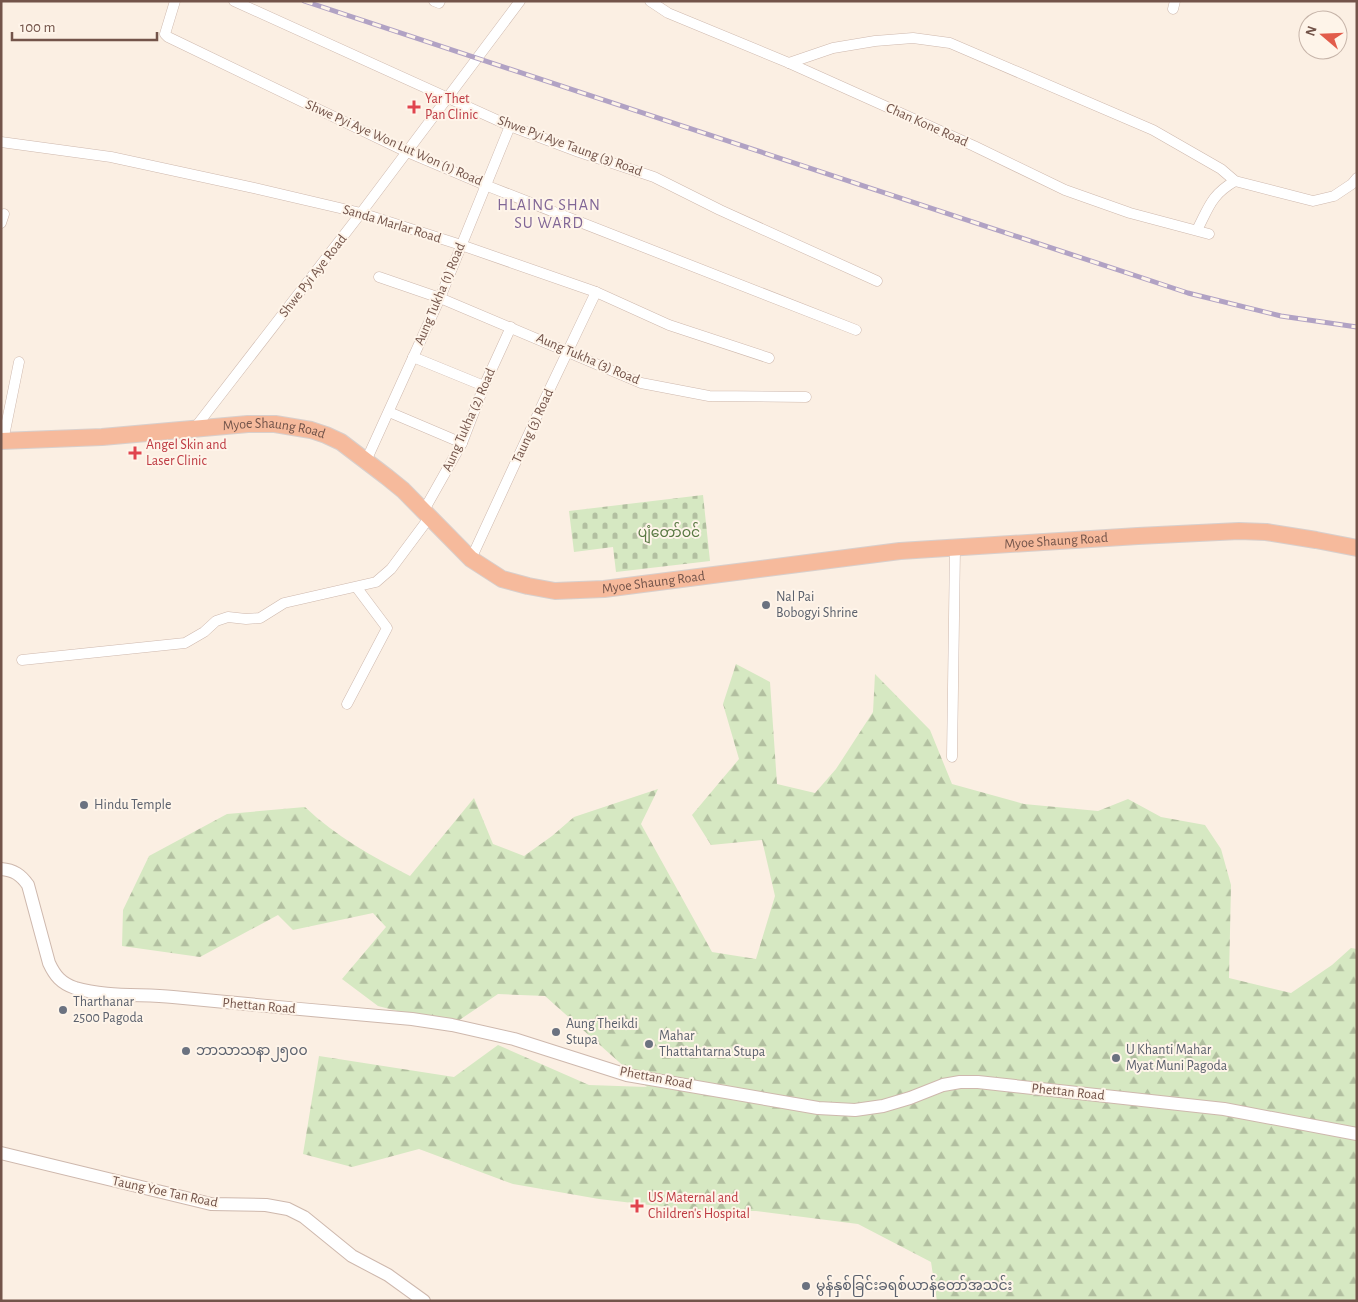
<svg xmlns="http://www.w3.org/2000/svg" width="1358" height="1302" font-family="'Alegreya Sans','Noto Sans Myanmar',sans-serif">
  <style>
    .forest { fill: url(#forest-firs) }
    .cemetery { fill: url(#cemetery-stones) }
    .lines { fill: none; stroke-linecap: round; stroke-linejoin: round }
    .minor-casing { stroke: #ceb8ad; stroke-width: 11 }
    .tertiary-casing { stroke: #ceb8ad; stroke-width: 14 }
    .trunk-casing { stroke: #d8cfcc; stroke-width: 18 }
    .minor { stroke: #fff; stroke-width: 10 }
    .tertiary { stroke: #fff; stroke-width: 12 }
    .trunk { stroke: #f6ba9c; stroke-width: 16 }
    .rail-casing { stroke: #b1a2c4; stroke-width: 5 }
    .rail { stroke: #fef4e9; stroke-width: 3; stroke-dasharray: 9; stroke-linecap: butt }
    .health-dot { fill: #e0444e; stroke: #fef4e9; stroke-width: 2 }
    .worship-dot { fill: #6b7280; stroke: #fef4e9; stroke-width: 2 }
    .labels { text-anchor: middle; dominant-baseline: central; stroke-width: 4; stroke-linejoin: round; paint-order: stroke }
    .health-label { font-size: 14px; fill: #be3a42; stroke: #fef4e9; text-anchor: start }
    .street-label { font-size: 14px; fill: #73544a; stroke: #fef4e9 }
    .park-label { font-size: 14px; fill: #587842; stroke: #fef4e9 }
    .worship-label { font-size: 14px; fill: #5b616d; stroke: #fef4e9; text-anchor: start }
    .quarter-label { font-size: 16px; letter-spacing: 1px; fill: #806696; stroke: #fef4e9 }
  </style>
  <defs>
    <pattern id="forest-firs" width="22" height="20" patternUnits="userSpaceOnUse" patternTransform="scale(1.25)"><rect width="22" height="20" fill="#d6e8c2"/><path d="M5 1l3.5 6h-7zM16 11l3.5 6h-7z" fill="#b2bfa0"/></pattern>
    <pattern id="cemetery-stones" width="16" height="16" patternUnits="userSpaceOnUse" patternTransform="scale(1.25)"><rect width="16" height="16" fill="#d6e8c2"/><path d="M2 7V4a2 2 0 0 1 4 0v3zM10 15v-3a2 2 0 0 1 4 0v3z" fill="#b2bfa0"/></pattern>
  </defs>
  <rect width="100%" height="100%" fill="#fbefe3"/>
  <path class="forest" d="M 736,664 L 770,682 L 777,784 L 815,793 L 836,769 L 873,712 L 875,674 L 930,730 L 952,784 L 1024,804 L 1098,811 L 1128,799 L 1161,817 L 1205,825 L 1221,849 L 1231,885 L 1229,978 L 1291,993 L 1332,965 L 1351,948 L 1357,949 L 1357,1301 L 937,1301 L 931,1262 L 858,1224 L 756,1211 L 700,1211 L 599,1199 L 513,1184 L 419,1149 L 352,1167 L 303,1154 L 319,1056 L 454,1077 L 498,1045 L 589,1085 L 647,1087 L 545,996 L 498,994 L 452,1025 L 378,1006 L 342,979 L 386,927 L 373,913 L 293,930 L 278,915 L 200,957 L 122,946 L 123,910 L 149,856 L 227,814 L 305,807 C 335,836 373,857 410,876 L 474,798 L 493,844 L 524,856 L 552,836 L 574,817 L 658,789 L 641,824 L 712,952 L 756,959 L 775,896 L 762,840 L 711,845 L 692,815 L 739,759 L 723,704 Z"/>
  <path class="cemetery" d="M 703,495 L 710,561 L 616,572 L 613,547 L 574,552 L 569,511 Z"/>
  <g class="lines">
    <defs>
      <g id="minor">
        <path d="M 175,1 L 165,34 L 168,37 L 407,152 L 485,185 L 856,330"/>
        <path d="M 234,1 L 510,126 L 579,152 L 654,177 L 720,210 L 877,281"/>
        <path d="M 434,1 L 439,3 L 440,1"/>
        <path d="M 650,1 L 668,13 L 789,63 L 974,146 L 1065,190 L 1130,213 L 1209,234"/>
        <path d="M 1173,9 L 1175,1"/>
        <path d="M 789,63 L 833,48 L 875,41 L 913,38 L 950,43 L 1153,130 L 1221,169 L 1235,181 L 1313,201 L 1334,196 L 1352,184 L 1357,178"/>
        <path d="M 1,142 L 111,157 L 254,188 L 361,213 L 461,245 L 596,292 L 669,325 L 769,358"/>
        <path d="M 1,223 L 4,214"/>
        <path d="M 1197,230 C 1209,207 1211,195 1235,181"/>
        <path d="M 379,277 L 440,298 L 641,383 L 709,396 L 806,397"/>
        <path d="M 413,357 L 484,386"/>
        <path d="M 389,412 L 462,443"/>
        <path d="M 194,429 L 361,213 L 520,1"/>
        <path d="M 3,441 L 19,362"/>
        <path d="M 366,461 L 440,298 L 510,126"/>
        <path d="M 423,512 L 462,443 L 484,386 L 511,327"/>
        <path d="M 471,559 L 544,401 L 596,292"/>
        <path d="M 22,660 L 185,643 L 204,632 L 216,621 L 228,617 L 246,619 L 260,618 L 284,603 L 376,582 L 391,569 L 429,518"/>
        <path d="M 347,704 L 387,628 L 357,588"/>
        <path d="M 952,757 L 955,548"/>
      </g>
      <g id="tertiary">
        <path d="M 1,869 C 14,870 21,875 28,885 L 49,963 C 55,976 61,983 75,988 C 106,997 141,994 173,997 C 253,1005 332,1012 412,1019 L 452,1025 L 514,1039 L 627,1075 L 818,1108 L 855,1110 L 883,1106 L 910,1098 L 943,1085 L 960,1082 L 978,1082 L 1224,1109 L 1357,1134"/>
        <path d="M 1,1153 L 211,1204 L 266,1205 L 288,1209 L 304,1217 L 352,1256 L 388,1275 L 424,1301"/>
      </g>
      <g id="trunk">
        <path id="s1" d="M 1,441 L 102,437 L 248,424 L 275,424 L 311,430 L 326,435 L 341,442 L 387,477 L 403,490 L 471,559 L 502,579 L 528,586 L 555,591 L 604,589 L 900,551 L 1138,536 L 1239,531 L 1266,532 L 1316,540 L 1357,548"/>
      </g>
    </defs>
    <use href="#minor" class="minor-casing"/>
    <use href="#tertiary" class="tertiary-casing"/>
    <use href="#trunk" class="trunk-casing"/>
    <use href="#minor" class="minor"/>
    <use href="#tertiary" class="tertiary"/>
    <use href="#trunk" class="trunk"/>
    <defs>
      <path id="rail" d="M 304,1 L 1188,293 L 1281,316 L 1357,327"/>
    </defs>
    <use href="#rail" class="rail-casing"/>
    <use href="#rail" class="rail"/>
  </g>
  <g class="health-dot">
    <path d="M411.5 99.5h5v5h5v5h-5v5h-5v-5h-5v-5h5z"/>
    <path d="M132.5 445.5h5v5h5v5h-5v5h-5v-5h-5v-5h5z"/>
    <path d="M634.5 1198.5h5v5h5v5h-5v5h-5v-5h-5v-5h5z"/>
  </g>
  <g class="worship-dot">
    <circle cx="766" cy="605" r="5"/>
    <circle cx="84" cy="805" r="5"/>
    <circle cx="63" cy="1010" r="5"/>
    <circle cx="556" cy="1032" r="5"/>
    <circle cx="649" cy="1044" r="5"/>
    <circle cx="186" cy="1051" r="5"/>
    <circle cx="1116" cy="1058" r="5"/>
    <circle cx="806" cy="1286" r="5"/>
  </g>
  <g class="labels">
    <g class="health-label">
      <text x="425" y="99">Yar Thet<tspan x="425" dy="16">Pan Clinic</tspan></text>
      <text x="146" y="445">Angel Skin and<tspan x="146" dy="16">Laser Clinic</tspan></text>
      <text x="648" y="1198">US Maternal and<tspan x="648" dy="16">Children's Hospital</tspan></text>
    </g>
    <g class="street-label">
      <text transform="translate(927 125) rotate(24)">Chan Kone Road</text>
      <text transform="translate(394 143) rotate(24)">Shwe Pyi Aye Won Lut Won (1) Road</text>
      <text transform="translate(570 146) rotate(20)">Shwe Pyi Aye Taung (3) Road</text>
      <text transform="translate(392 224) rotate(17)">Sanda Marlar Road</text>
      <text transform="translate(313 276) rotate(-52)">Shwe Pyi Aye Road</text>
      <text transform="translate(440 294) rotate(-67)">Aung Tukha (1) Road</text>
      <text transform="translate(588 359) rotate(23)">Aung Tukha (3) Road</text>
      <text transform="translate(469 420) rotate(-66)">Aung Tukha (2) Road</text>
      <text transform="translate(533 426) rotate(-65)">Taung (3) Road</text>
      <text stroke="none"><textPath href="#s1" startOffset="274">Myoe Shaung Road</textPath></text>
      <text stroke="none"><textPath href="#s1" startOffset="1114">Myoe Shaung Road</textPath></text>
      <text stroke="none"><textPath href="#s1" startOffset="709">Myoe Shaung Road</textPath></text>
      <text transform="translate(259 1006) rotate(5)">Phettan Road</text>
      <text transform="translate(656 1078) rotate(11)">Phettan Road</text>
      <text transform="translate(1068 1092) rotate(6)">Phettan Road</text>
      <text transform="translate(165 1192) rotate(12)">Taung Yoe Tan Road</text>
    </g>
    <g class="park-label">
      <text x="669" y="533">ပျံတော်ဝင်</text>
    </g>
    <g class="worship-label">
      <text x="776" y="597">Nal Pai<tspan x="776" dy="16">Bobogyi Shrine</tspan></text>
      <text x="94" y="805">Hindu Temple</text>
      <text x="73" y="1002">Tharthanar<tspan x="73" dy="16">2500 Pagoda</tspan></text>
      <text x="566" y="1024">Aung Theikdi<tspan x="566" dy="16">Stupa</tspan></text>
      <text x="659" y="1036">Mahar<tspan x="659" dy="16">Thattahtarna Stupa</tspan></text>
      <text x="1126" y="1050">U Khanti Mahar<tspan x="1126" dy="16">Myat Muni Pagoda</tspan></text>
      <text x="196" y="1051">ဘာသာသနာ၂၅၀၀</text>
      <text x="816" y="1286">မွန်နှစ်ခြင်းခရစ်ယာန်တော်အသင်း</text>
    </g>
    <g class="quarter-label">
      <text x="549" y="205">HLAING SHAN<tspan x="549" dy="18">SU WARD</tspan></text>
    </g>
  </g>
  <rect width="1358" height="1302" fill="none" stroke="#73544a" stroke-width="5"/>
  <g transform="translate(1323 35) rotate(289)"><circle r="24" fill="#fef4e9" stroke="#c6b4a9"/>
  <path d="M0-4L9 19L0 12L-9 19Z" fill="#e25c4b"/>
  <text y="-8" font-size="14" font-weight="bold" text-anchor="middle" fill="#73544a">N</text>
  </g>
  <path d="M12 32v8h145v-8" fill="none" stroke="#73544a" stroke-width="2.5"/>
  <text x="20" y="32" font-size="15" fill="#73544a" stroke="#fef4e9" stroke-width="4" paint-order="stroke">100 m</text>
</svg>
